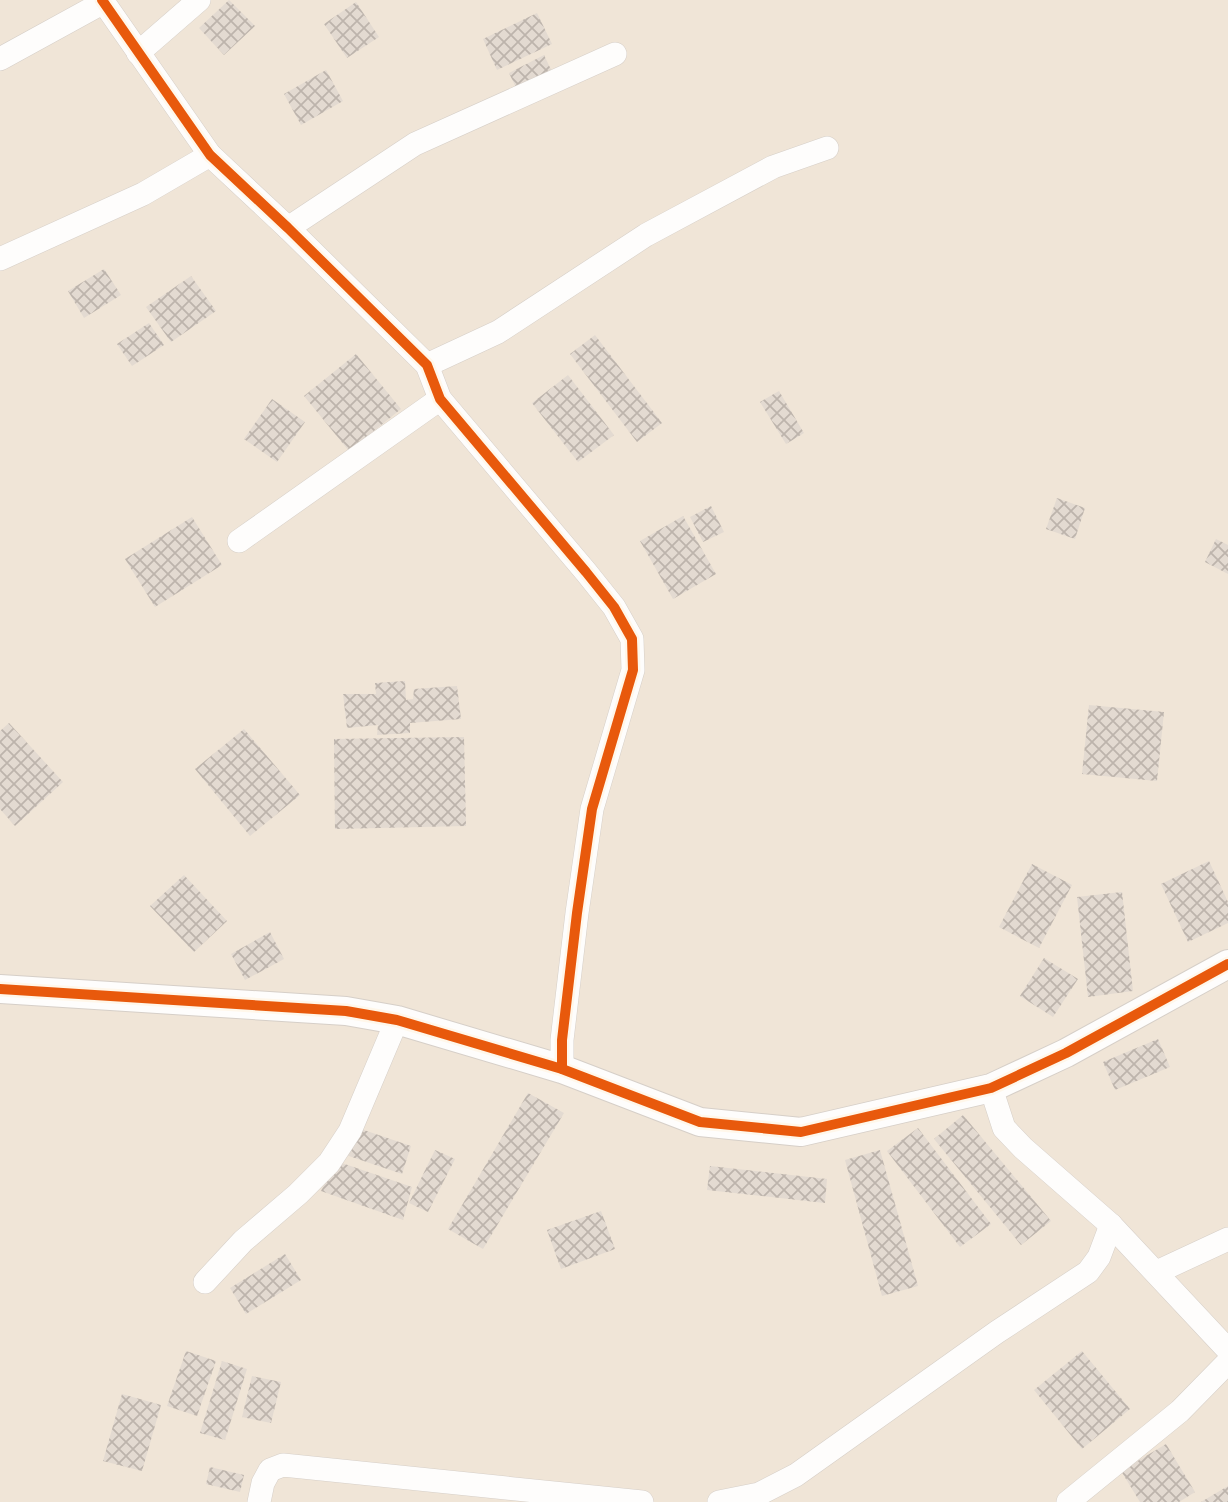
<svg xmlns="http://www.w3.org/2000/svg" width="1228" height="1502" font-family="Helvetica,sans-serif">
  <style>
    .residential { fill: #f0e5d7 }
    .building { fill: url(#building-cross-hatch) }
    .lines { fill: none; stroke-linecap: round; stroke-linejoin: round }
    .minor-casing { stroke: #d6cfc8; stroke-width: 24 }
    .tertiary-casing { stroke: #d6cfc8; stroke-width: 30 }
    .minor { stroke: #fefdfc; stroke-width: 23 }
    .tertiary { stroke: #fefdfc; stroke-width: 28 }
    .cycleway-casing { stroke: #fff7ea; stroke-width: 15 }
    .cycleway { stroke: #e8590c; stroke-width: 10 }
  </style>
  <defs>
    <pattern id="building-cross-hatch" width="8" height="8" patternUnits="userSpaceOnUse" patternTransform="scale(1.75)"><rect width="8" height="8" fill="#e3dad1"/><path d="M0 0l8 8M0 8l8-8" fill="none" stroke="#bdb4ac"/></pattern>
  </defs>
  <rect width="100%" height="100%" fill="#f7f2ea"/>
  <rect class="residential" x="0" y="0" width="1228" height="1502"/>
  <g class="building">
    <path d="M 229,0 L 255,26 L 224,55 L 199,28 Z"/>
    <path d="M 356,2 L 379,37 L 347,58 L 324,24 Z"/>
    <path d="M 537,13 L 552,44 L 497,70 L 483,39 Z"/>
    <path d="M 544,55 L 556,80 L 521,98 L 509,73 Z"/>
    <path d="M 326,70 L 343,101 L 301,125 L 284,94 Z"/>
    <path d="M 104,269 L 121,295 L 84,318 L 68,291 Z"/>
    <path d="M 191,276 L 216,311 L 171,342 L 146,307 Z"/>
    <path d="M 149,323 L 164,345 L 132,366 L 117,344 Z"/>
    <path d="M 595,335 L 662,423 L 637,442 L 570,354 Z"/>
    <path d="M 356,354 L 401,409 L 349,451 L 304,396 Z"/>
    <path d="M 568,375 L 614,435 L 578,462 L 532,403 Z"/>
    <path d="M 779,391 L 804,433 L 786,444 L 760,402 Z"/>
    <path d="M 272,399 L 305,422 L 277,462 L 244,439 Z"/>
    <path d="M 1057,498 L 1085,508 L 1075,539 L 1046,529 Z"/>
    <path d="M 711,506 L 724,532 L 703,542 L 690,517 Z"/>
    <path d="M 683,516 L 716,574 L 673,599 L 640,541 Z"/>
    <path d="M 192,517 L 222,565 L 155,607 L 125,559 Z"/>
    <path d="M 1216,539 L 1228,545 L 1228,574 L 1205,562 Z"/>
    <path d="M 405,681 L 406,700 L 413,699 L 414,689 L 457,686 L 461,719 L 410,723 L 410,733 L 377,735 L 378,725 L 347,728 L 343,694 L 376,694 L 375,683 Z"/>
    <path d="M 1089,705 L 1164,712 L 1157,781 L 1082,774 Z"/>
    <path d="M 9,723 L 63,782 L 15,826 L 0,809 L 0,731 Z"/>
    <path d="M 244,729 L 300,795 L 250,836 L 195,769 Z"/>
    <path d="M 464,737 L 466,826 L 335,829 L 334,739 Z"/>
    <path d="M 1209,861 L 1228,902 L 1228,923 L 1188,942 L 1161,884 Z"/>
    <path d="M 1032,864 L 1072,885 L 1039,948 L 999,927 Z"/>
    <path d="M 184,875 L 227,921 L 194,952 L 150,906 Z"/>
    <path d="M 1122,892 L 1133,991 L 1088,997 L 1077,897 Z"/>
    <path d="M 270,932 L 284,959 L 245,980 L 231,954 Z"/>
    <path d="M 1044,958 L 1078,979 L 1053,1017 L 1020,996 Z"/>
    <path d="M 1158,1039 L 1170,1067 L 1115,1090 L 1103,1062 Z"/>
    <path d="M 528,1093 L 564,1113 L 483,1249 L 448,1229 Z"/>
    <path d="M 963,1115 L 1051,1221 L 1021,1245 L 934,1139 Z"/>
    <path d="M 355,1127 L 411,1146 L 402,1174 L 346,1155 Z"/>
    <path d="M 918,1128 L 991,1224 L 960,1247 L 887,1151 Z"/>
    <path d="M 435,1150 L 455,1159 L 428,1212 L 409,1203 Z"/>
    <path d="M 880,1150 L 918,1286 L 882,1296 L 845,1160 Z"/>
    <path d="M 336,1161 L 412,1187 L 403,1220 L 321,1191 Z"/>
    <path d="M 710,1166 L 827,1179 L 825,1203 L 707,1190 Z"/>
    <path d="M 601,1211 L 615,1249 L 561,1269 L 547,1230 Z"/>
    <path d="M 285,1254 L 301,1280 L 246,1314 L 230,1288 Z"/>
    <path d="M 186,1351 L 216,1361 L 197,1416 L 167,1406 Z"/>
    <path d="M 1082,1351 L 1130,1409 L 1082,1449 L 1034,1390 Z"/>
    <path d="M 222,1361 L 247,1369 L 225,1440 L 200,1433 Z"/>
    <path d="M 252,1376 L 281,1382 L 271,1423 L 242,1417 Z"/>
    <path d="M 122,1394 L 161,1405 L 142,1471 L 103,1461 Z"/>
    <path d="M 1166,1444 L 1195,1492 L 1179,1502 L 1140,1502 L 1121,1471 Z"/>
    <path d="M 210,1467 L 244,1475 L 240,1492 L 206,1484 Z"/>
    <path d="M 1228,1486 L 1228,1502 L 1201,1502 Z"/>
  </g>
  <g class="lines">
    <defs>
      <g id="minor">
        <path d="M 102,0 L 210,155 L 288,228 L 427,365 L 440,399 L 586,572 L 614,607 L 632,639 L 633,670 L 592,809 L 577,913 L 562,1040 L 562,1069"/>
        <path d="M 138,53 L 199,0"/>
        <path d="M 0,59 L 104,2"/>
        <path d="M 288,228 L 415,144 L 615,54"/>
        <path d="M 0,259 L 143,194 L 210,155"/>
        <path d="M 427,365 L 498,332 L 646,235 L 773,167 L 827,148"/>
        <path d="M 239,541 L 440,399"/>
        <path d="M 991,1088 L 1004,1128 L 1023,1148 L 1111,1225 L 1228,1350"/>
        <path d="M 1157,1272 L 1228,1239"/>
        <path d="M 205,1282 L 243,1241 L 298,1194 L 329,1163 L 350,1131 L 397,1020"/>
        <path d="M 259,1502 L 263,1483 L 270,1470 L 283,1465 L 642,1502"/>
        <path d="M 719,1502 L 759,1494 L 796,1475 L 997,1332 L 1088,1272 L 1099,1257 L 1111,1225"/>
        <path d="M 1068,1502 L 1180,1411 L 1228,1362"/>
      </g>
      <path id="tertiary" d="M 0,989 L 346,1011 L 397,1020 L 562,1069 L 700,1122 L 801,1132 L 991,1088 L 1066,1053 L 1228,964"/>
    </defs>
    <use href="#minor" class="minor-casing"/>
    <use href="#tertiary" class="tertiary-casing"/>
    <use href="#minor" class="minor"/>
    <use href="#tertiary" class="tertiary"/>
    <defs>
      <g id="cycleway">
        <path d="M 102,0 L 210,155 L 288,228 L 427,365 L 440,399 L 586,572 L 614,607 L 632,639 L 633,670 L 592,809 L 577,913 L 562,1040 L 562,1069"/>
        <path d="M 0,989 L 346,1011 L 397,1020 L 562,1069 L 700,1122 L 801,1132 L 991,1088 L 1066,1053 L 1228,964"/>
      </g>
    </defs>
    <use href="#cycleway" class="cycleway-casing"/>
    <use href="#cycleway" class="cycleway"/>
  </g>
</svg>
